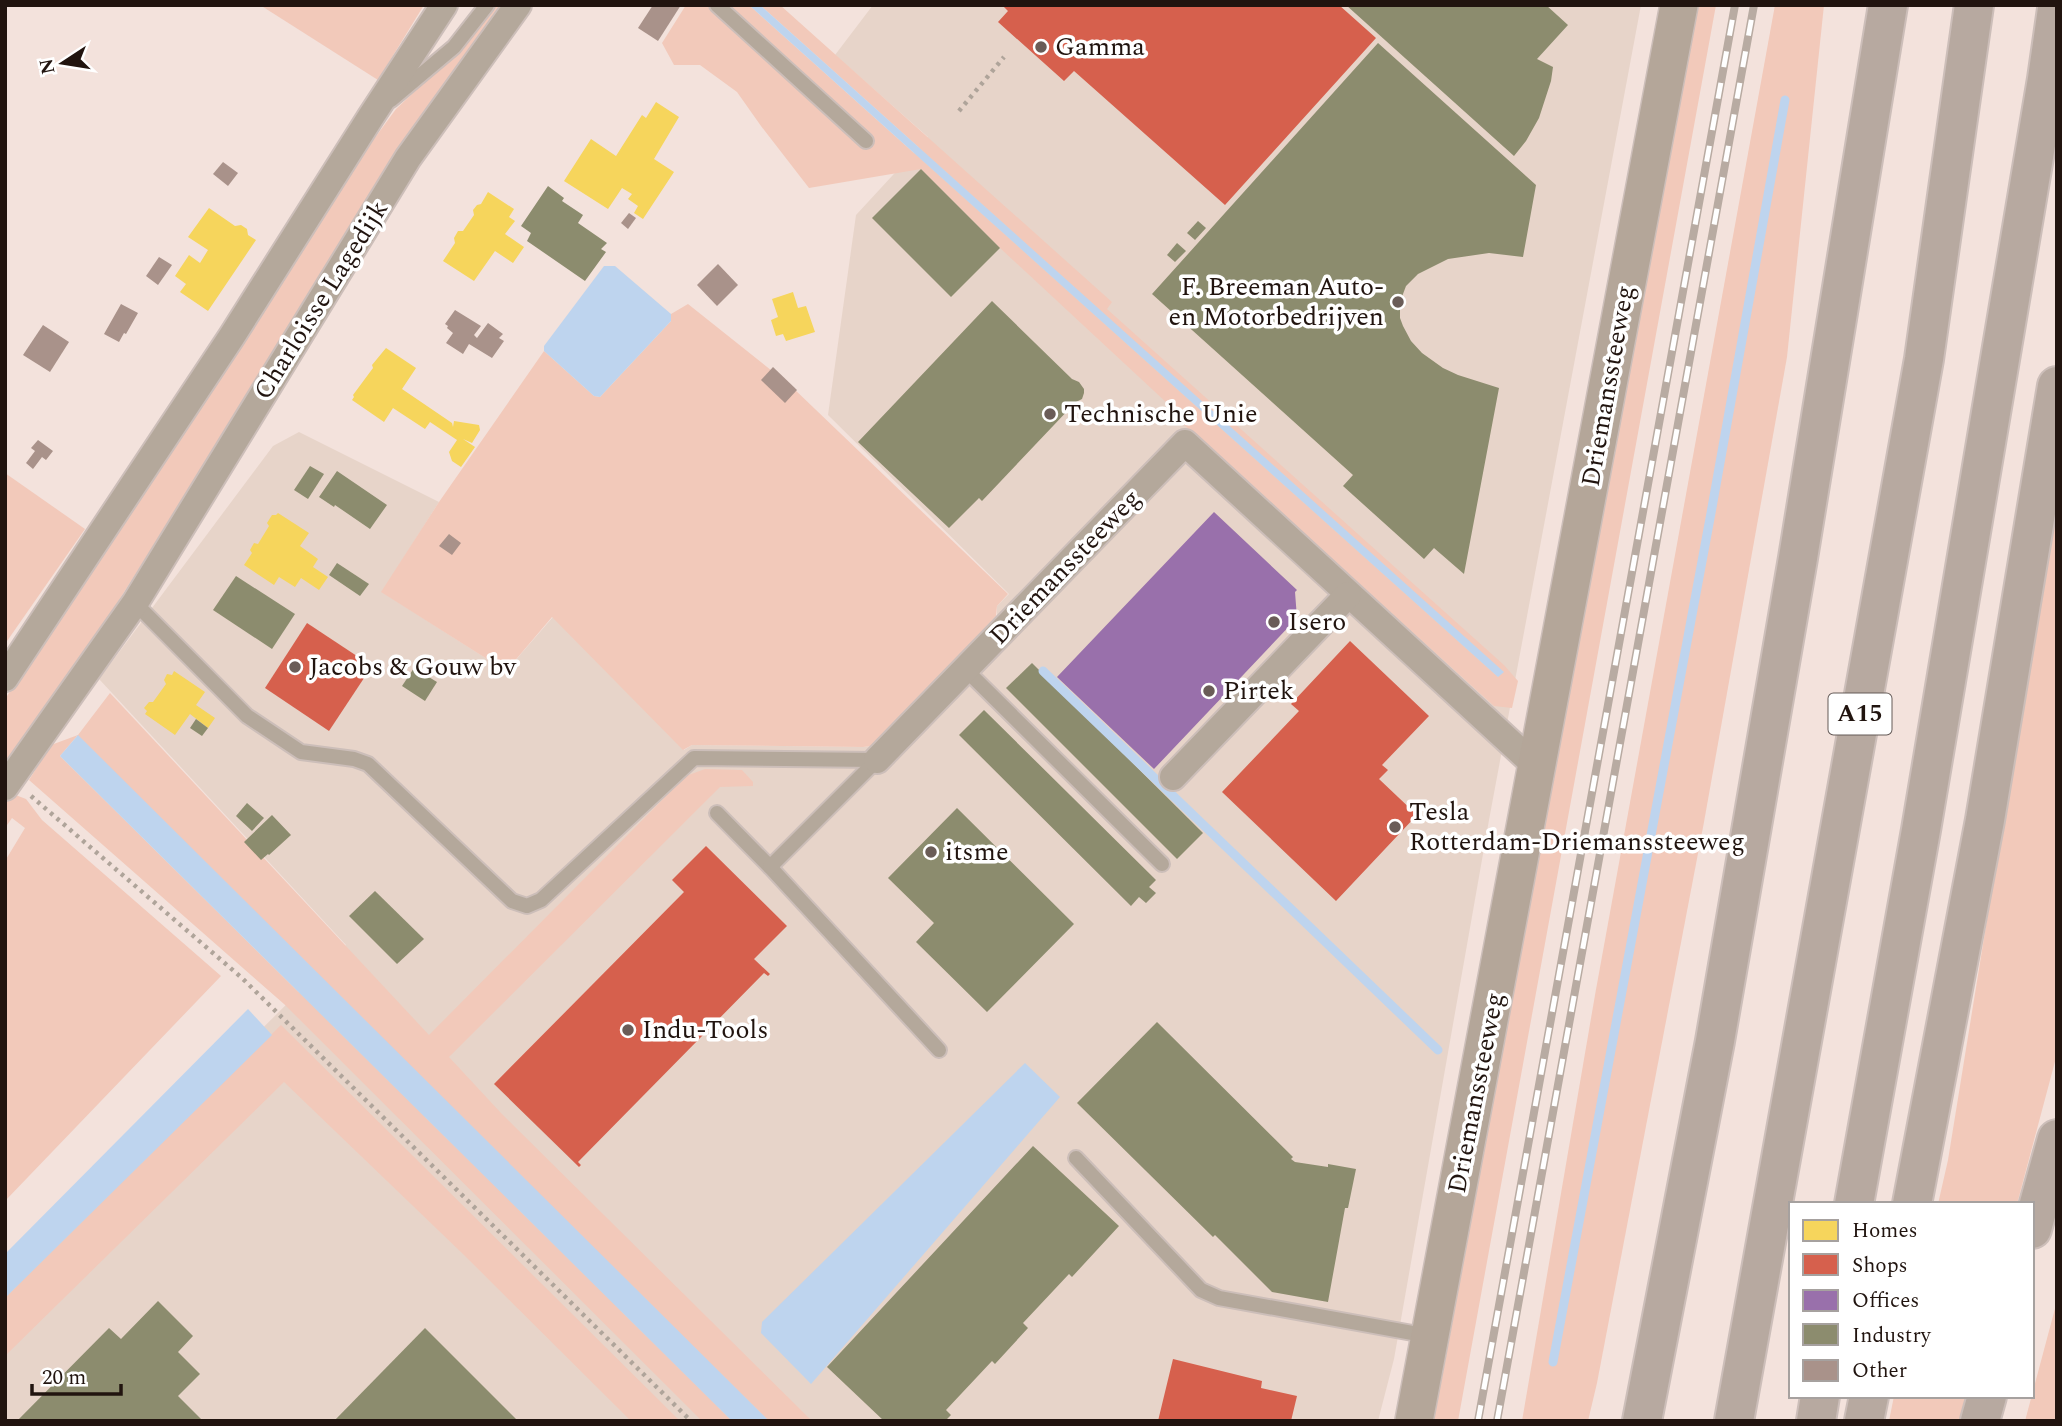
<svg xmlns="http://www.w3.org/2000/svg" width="2062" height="1426" font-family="Spectral,serif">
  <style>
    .industrial { fill: #e7d4c9 }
    .green { fill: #f2c9ba }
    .water { fill: #bed4ee }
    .homes { fill: #f6d55c }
    .shops { fill: #d6604d }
    .offices { fill: #9970ab }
    .industry { fill: #8c8c6e }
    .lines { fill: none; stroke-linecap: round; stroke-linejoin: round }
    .stream { stroke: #bed4ee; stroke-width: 9 }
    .building { fill: #a9928a }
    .lane-casing { stroke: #ccbeb9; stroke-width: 18 }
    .street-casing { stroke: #ccbeb9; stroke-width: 30 }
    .secondary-casing { stroke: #ccbeb9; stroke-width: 40 }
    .highway-casing { stroke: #ccbeb9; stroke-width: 42 }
    .path { stroke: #afa49a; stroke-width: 4.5; stroke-dasharray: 3.5 5; stroke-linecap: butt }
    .lane { stroke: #b4a89b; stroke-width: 14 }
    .street { stroke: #b4a89b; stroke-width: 26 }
    .secondary { stroke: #b4a699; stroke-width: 37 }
    .highway { stroke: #b7a9a0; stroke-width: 38 }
    .rail-casing { stroke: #b8aba2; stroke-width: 8 }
    .rail { stroke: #fff; stroke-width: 5; stroke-dasharray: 16; stroke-linecap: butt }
    .poi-dot { fill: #6a5c57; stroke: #fff; stroke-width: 2.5 }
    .labels { text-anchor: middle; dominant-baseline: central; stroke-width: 7; stroke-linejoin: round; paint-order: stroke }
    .shield { fill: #fff; stroke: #645a57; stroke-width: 2 }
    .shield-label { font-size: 24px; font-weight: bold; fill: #21140f }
    .poi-label { font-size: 26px; fill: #21140f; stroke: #fff; text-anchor: start }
    .street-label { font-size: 26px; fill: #21140f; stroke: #fff }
  </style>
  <rect width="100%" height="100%" fill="#f3e2dc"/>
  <path class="industrial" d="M 873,5 L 1641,5 L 1489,820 L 1394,1359 L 1378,1421 L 5,1421 L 5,1285 L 346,945 L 99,679 L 273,446 L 299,432 L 439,502 L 382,592 L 506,671 L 553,617 L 684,750 L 692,745 L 863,747 L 871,746 L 878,742 L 997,616 L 997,606 L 1009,594 L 828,415 L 856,215 L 928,137 L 835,55 Z"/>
  <g class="green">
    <path d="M 260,5 L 424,5 L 378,80 Z"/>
    <path d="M 497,5 L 508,5 L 409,141 L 42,722 L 5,766 L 5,699 L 156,476 L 374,139 L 396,109 L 462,47 Z"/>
    <path d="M 686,5 L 749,5 L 1498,677 L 1503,672 L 760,5 L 780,5 L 1112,302 L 1107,309 L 1504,665 L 1518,681 L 1512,708 L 1494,706 L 1182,423 L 1182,417 L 1000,248 L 921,169 L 809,188 L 761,126 L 737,92 L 700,65 L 674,65 L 662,43 Z"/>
    <path d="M 1697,5 L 1716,5 L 1458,1421 L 1431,1421 L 1442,1378 L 1583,613 Z"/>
    <path d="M 1775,5 L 1824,5 L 1787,357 L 1704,822 L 1597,1383 L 1588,1421 L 1522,1421 L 1595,995 Z"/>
    <path d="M 688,304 L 791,386 L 1008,594 L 997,606 L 996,616 L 878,742 L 871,746 L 863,747 L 692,745 L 683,750 L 552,617 L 506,671 L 381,592 L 439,502 L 544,351 L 594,396 L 600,397 L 671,321 L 671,314 Z"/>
    <path d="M 5,473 L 85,529 L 5,644 Z"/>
    <path d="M 2057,488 L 2057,1054 L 2017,1204 L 1938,1204 L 1948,1160 Z"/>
    <path d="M 110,693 L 429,1035 L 686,776 L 705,769 L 742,770 L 753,782 L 753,786 L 720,787 L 449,1057 L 501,1113 L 812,1421 L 769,1421 L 77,736 L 60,756 L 732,1421 L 702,1421 L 284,1004 L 29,780 L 51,745 L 78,735 Z"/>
    <path d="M 13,794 L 26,799 L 42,820 L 221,976 L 5,1201 L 5,861 L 25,828 L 12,818 L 5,828 L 5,797 Z"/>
    <path d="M 281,1025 L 680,1421 L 631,1421 L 464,1255 L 284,1082 L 5,1356 L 5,1298 Z"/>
    <path d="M 2057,1301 L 2057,1421 L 2025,1421 Z"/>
    <path d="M 1894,1396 L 1966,1396 L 1959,1421 L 1889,1421 Z"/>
  </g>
  <g class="water">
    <path d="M 749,5 L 760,5 L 1504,672 L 1498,677 Z"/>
    <path d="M 604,266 L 615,266 L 671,314 L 671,321 L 600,397 L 594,396 L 544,351 L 544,346 Z"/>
    <path d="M 78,735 L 769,1421 L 732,1421 L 60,756 Z"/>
    <path d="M 248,1009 L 272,1035 L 5,1298 L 5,1254 Z"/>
    <path d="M 1025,1063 L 1060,1097 L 811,1384 L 761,1333 L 762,1322 Z"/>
  </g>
  <g class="homes">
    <path d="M 656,102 L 679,117 L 654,159 L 674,172 L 643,219 L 634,213 L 638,206 L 628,199 L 632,194 L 622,188 L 608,209 L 564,181 L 591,139 L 616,156 L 642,115 L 646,118 Z"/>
    <path d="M 488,192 L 514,209 L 509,217 L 515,221 L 505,234 L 524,247 L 513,263 L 495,251 L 474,281 L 443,261 L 455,243 L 454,238 L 458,231 L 463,231 L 474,215 L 473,210 L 477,205 L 481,204 Z"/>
    <path d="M 209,208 L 235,226 L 241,225 L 247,229 L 248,235 L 256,240 L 208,311 L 180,292 L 186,284 L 175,276 L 189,255 L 200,263 L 208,250 L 188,237 Z"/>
    <path d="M 793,292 L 798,308 L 806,306 L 815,332 L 786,341 L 783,334 L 776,336 L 771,320 L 778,317 L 772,299 Z"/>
    <path d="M 386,348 L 416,368 L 402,389 L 452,423 L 453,427 L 454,421 L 479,425 L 480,430 L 472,443 L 463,439 L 475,447 L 461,467 L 452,461 L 449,452 L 457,440 L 430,422 L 425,429 L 393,408 L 384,422 L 352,400 L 354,397 L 353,395 L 373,368 L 372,365 Z"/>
    <path d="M 278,513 L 309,533 L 300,546 L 318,559 L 313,567 L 328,577 L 319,590 L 301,578 L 295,587 L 279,577 L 274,585 L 244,565 L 252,553 L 250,550 L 254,543 L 258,544 L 269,526 L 267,523 L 272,515 L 276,515 Z"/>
    <path d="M 174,671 L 205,692 L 196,705 L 215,718 L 208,728 L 190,714 L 175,735 L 145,714 L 147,711 L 144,708 L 149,702 L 153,702 L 166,684 L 164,680 L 167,674 L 172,675 Z"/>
  </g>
  <g class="shops">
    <path d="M 1002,5 L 1339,5 L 1376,38 L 1225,205 L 1074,71 L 1064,81 L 998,22 L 1008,11 Z"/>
    <path d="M 307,623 L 372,666 L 329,731 L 265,688 Z"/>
    <path d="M 1350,641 L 1429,716 L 1382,765 L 1388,770 L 1379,779 L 1417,815 L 1336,901 L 1222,792 L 1299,711 L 1291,704 Z"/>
    <path d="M 706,846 L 787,926 L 754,959 L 770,974 L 768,976 L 764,973 L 578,1162 L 581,1165 L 579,1167 L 494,1084 L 684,892 L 672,880 Z"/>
    <path d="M 1173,1359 L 1262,1381 L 1261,1388 L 1297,1396 L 1291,1421 L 1158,1421 Z"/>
  </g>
  <path class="offices" d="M 1214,512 L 1297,590 L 1295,592 L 1297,618 L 1154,769 L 1057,677 Z"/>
  <g class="industry">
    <path d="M 1346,5 L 1546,5 L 1568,25 L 1537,59 L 1553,67 L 1551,81 L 1539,118 L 1526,141 L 1514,156 Z"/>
    <path d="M 1378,43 L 1536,185 L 1523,257 L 1489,253 L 1448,259 L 1418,274 L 1406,286 L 1400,302 L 1400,318 L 1403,326 L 1411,341 L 1422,353 L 1443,368 L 1458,375 L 1499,388 L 1464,574 L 1434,548 L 1424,559 L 1343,486 L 1353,475 L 1152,294 Z"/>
    <path d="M 921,169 L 1000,248 L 951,297 L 872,218 Z"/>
    <path d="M 548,186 L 564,198 L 562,201 L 583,215 L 578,223 L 607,243 L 601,249 L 606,252 L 585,281 L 527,241 L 531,233 L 521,226 Z"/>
    <path d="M 1198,221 L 1206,228 L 1195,240 L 1187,233 Z"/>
    <path d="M 1177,243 L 1186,251 L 1175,262 L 1167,255 Z"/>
    <path d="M 992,301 L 1072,379 L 1079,382 L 1084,389 L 1084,393 L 1082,399 L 1072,404 L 1072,406 L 982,501 L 979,498 L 949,528 L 858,442 Z"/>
    <path d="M 310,466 L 324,474 L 308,499 L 294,490 Z"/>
    <path d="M 337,471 L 387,505 L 370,529 L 335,505 L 334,507 L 319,497 Z"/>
    <path d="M 337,563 L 369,584 L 360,596 L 329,575 Z"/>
    <path d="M 236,576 L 295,614 L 272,649 L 213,610 Z"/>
    <path d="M 1032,663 L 1203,833 L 1177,859 L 1006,688 Z"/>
    <path d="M 414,668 L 437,682 L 425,701 L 402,686 Z"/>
    <path d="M 984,710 L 1156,880 L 1149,887 L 1156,893 L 1146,903 L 1139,897 L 1131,906 L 959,735 Z"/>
    <path d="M 196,719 L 208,728 L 202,736 L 190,728 Z"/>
    <path d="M 247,803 L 264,818 L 252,831 L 236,816 Z"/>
    <path d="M 957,808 L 1074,924 L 987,1012 L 916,942 L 934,923 L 888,878 Z"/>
    <path d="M 272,815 L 291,835 L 269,855 L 268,854 L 261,860 L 244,842 Z"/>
    <path d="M 375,891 L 424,939 L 397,964 L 349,916 Z"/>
    <path d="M 1157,1022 L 1293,1157 L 1291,1159 L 1295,1162 L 1328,1167 L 1328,1164 L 1356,1169 L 1348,1208 L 1345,1208 L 1328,1302 L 1272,1292 L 1215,1235 L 1213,1237 L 1077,1103 Z"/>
    <path d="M 1033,1146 L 1119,1226 L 1072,1277 L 1069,1274 L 1023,1323 L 1028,1328 L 995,1364 L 992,1361 L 946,1410 L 951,1415 L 945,1421 L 884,1421 L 827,1367 Z"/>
    <path d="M 158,1301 L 193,1336 L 178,1352 L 200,1374 L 178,1396 L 203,1421 L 17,1421 L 109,1328 L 121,1339 Z"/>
    <path d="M 425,1328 L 518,1421 L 334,1421 Z"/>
  </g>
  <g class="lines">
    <g class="stream">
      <path d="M 1043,671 L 1438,1050"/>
      <path d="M 1553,1362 L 1711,513 L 1785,100"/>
    </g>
  </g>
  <g class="building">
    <path d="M 653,5 L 681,5 L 658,41 L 638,28 Z"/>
    <path d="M 223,162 L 238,173 L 228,186 L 213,174 Z"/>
    <path d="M 629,213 L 636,218 L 628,229 L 621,223 Z"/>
    <path d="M 159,257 L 172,265 L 158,285 L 146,276 Z"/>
    <path d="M 718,264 L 738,285 L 717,306 L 697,285 Z"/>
    <path d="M 121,304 L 138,313 L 126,334 L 124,333 L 119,342 L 104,334 Z"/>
    <path d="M 455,310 L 481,326 L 474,335 L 477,338 L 488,323 L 503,334 L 499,338 L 504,341 L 492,358 L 469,344 L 463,354 L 446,343 L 453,333 L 447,328 L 448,326 L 445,324 Z"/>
    <path d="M 43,325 L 69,342 L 50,372 L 23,355 Z"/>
    <path d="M 773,367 L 797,390 L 785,403 L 761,380 Z"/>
    <path d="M 38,440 L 53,451 L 46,460 L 42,457 L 33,469 L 26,463 L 35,451 L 31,448 Z"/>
    <path d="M 449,534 L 461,543 L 452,555 L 439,546 Z"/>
  </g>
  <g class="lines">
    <defs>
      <g id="lane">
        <path d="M 717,5 L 866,141"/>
        <path d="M 391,100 L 454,47 L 487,5"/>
        <path d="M 135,603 L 247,716 L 301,752 L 354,759 L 368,764 L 512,901 L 527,906 L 541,900 L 694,758 L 877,760"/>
        <path d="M 965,669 L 1162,864"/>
        <path d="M 717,813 L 770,867 L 939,1050"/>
        <path d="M 770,867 L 877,760"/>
        <path d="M 1076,1158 L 1201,1290 L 1219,1298 L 1429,1336"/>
      </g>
      <g id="street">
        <path d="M 5,678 L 232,336 L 370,118 L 444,5"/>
        <path d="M 877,760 L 1185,443 L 1536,766"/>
        <path d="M 1173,777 L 1348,595"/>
        <path d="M 5,787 L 135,603 L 408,158 L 518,5"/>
      </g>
      <path id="secondary" d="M 1414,1421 L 1679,5"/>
      <g id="highway">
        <path d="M 1854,1204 L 1921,830 L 2047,79 L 2057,9"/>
        <path d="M 1912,1204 L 1985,820 L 2057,386"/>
        <path d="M 2032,1229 L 2057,1139"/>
        <path d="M 1642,1421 L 1715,1041 L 1798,558 L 1888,5"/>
        <path d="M 1734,1421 L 1924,359 L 1974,5"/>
        <path d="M 1816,1421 L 1820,1396"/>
        <path d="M 1864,1421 L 1869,1396"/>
        <path d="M 1980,1421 L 1987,1396"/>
      </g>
    </defs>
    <use href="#lane" class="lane-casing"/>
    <use href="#street" class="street-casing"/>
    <use href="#secondary" class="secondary-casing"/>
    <use href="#highway" class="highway-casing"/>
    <g class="path">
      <path d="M 959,111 L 1004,57"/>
      <path d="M 31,796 L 242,978 L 691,1421"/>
    </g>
    <use href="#lane" class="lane"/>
    <use href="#street" class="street"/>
    <use href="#secondary" class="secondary"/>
    <use href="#highway" class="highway"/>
    <defs>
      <g id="rail">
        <path d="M 1478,1421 L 1735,5"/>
        <path d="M 1497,1421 L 1754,5"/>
      </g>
    </defs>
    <use href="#rail" class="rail-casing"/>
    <use href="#rail" class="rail"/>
  </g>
  <g class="poi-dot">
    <circle cx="1041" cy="47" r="7"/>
    <circle cx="1398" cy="302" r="7"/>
    <circle cx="1050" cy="414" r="7"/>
    <circle cx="1274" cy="622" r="7"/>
    <circle cx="295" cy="667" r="7"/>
    <circle cx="1209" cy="691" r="7"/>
    <circle cx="1395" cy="827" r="7"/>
    <circle cx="931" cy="852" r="7"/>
    <circle cx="628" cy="1030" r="7"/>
  </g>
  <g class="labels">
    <rect class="shield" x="1828.5" y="693.5" width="63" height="41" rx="5"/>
    <g class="shield-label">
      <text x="1860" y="714">A15</text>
    </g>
    <g class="poi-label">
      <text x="1055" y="47">Gamma</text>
      <text x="1384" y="287" text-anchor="end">F. Breeman Auto-<tspan x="1384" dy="30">en Motorbedrijven</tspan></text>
      <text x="1064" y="414">Technische Unie</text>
      <text x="1288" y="622">Isero</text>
      <text x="309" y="667">Jacobs &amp; Gouw bv</text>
      <text x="1223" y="691">Pirtek</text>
      <text x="1409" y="812">Tesla<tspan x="1409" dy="30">Rotterdam-Driemanssteeweg</tspan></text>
      <text x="945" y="852">itsme</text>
      <text x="642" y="1030">Indu-Tools</text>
    </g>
    <g class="street-label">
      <text transform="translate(321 300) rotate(-58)">Charloisse Lagedijk</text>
      <text transform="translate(1608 386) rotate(-80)">Driemanssteeweg</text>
      <text transform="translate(1065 567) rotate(-46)">Driemanssteeweg</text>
      <text transform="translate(1476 1093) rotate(-79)">Driemanssteeweg</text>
    </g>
  </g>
  <rect width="2062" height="1426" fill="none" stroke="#21140f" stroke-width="14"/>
  <rect x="1789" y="1202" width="245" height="196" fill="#ffffff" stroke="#a6a19f" stroke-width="2"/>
  <rect x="1803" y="1220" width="35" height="21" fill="#f6d55c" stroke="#a6a19f" stroke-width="2"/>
  <text x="1852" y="1237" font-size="21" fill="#21140f">Homes</text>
  <rect x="1803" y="1254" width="35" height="21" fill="#d6604d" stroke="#a6a19f" stroke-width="2"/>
  <text x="1852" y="1272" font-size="21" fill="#21140f">Shops</text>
  <rect x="1803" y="1290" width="35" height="21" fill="#9970ab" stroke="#a6a19f" stroke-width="2"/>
  <text x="1852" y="1307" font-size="21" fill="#21140f">Offices</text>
  <rect x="1803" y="1324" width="35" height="21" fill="#8c8c6e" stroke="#a6a19f" stroke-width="2"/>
  <text x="1852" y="1342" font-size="21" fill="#21140f">Industry</text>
  <rect x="1803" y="1360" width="35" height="21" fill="#a9928a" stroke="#a6a19f" stroke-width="2"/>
  <text x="1852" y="1377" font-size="21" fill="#21140f">Other</text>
  <g transform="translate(63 63) rotate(258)" stroke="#ffffff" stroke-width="5" paint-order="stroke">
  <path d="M0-5L12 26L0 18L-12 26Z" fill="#21140f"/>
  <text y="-10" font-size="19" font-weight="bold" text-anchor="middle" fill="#21140f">N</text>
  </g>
  <path d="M32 1384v10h89v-10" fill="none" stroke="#21140f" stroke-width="3.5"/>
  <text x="42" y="1384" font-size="21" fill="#21140f" stroke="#ffffff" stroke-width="5" paint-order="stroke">20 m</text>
</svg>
